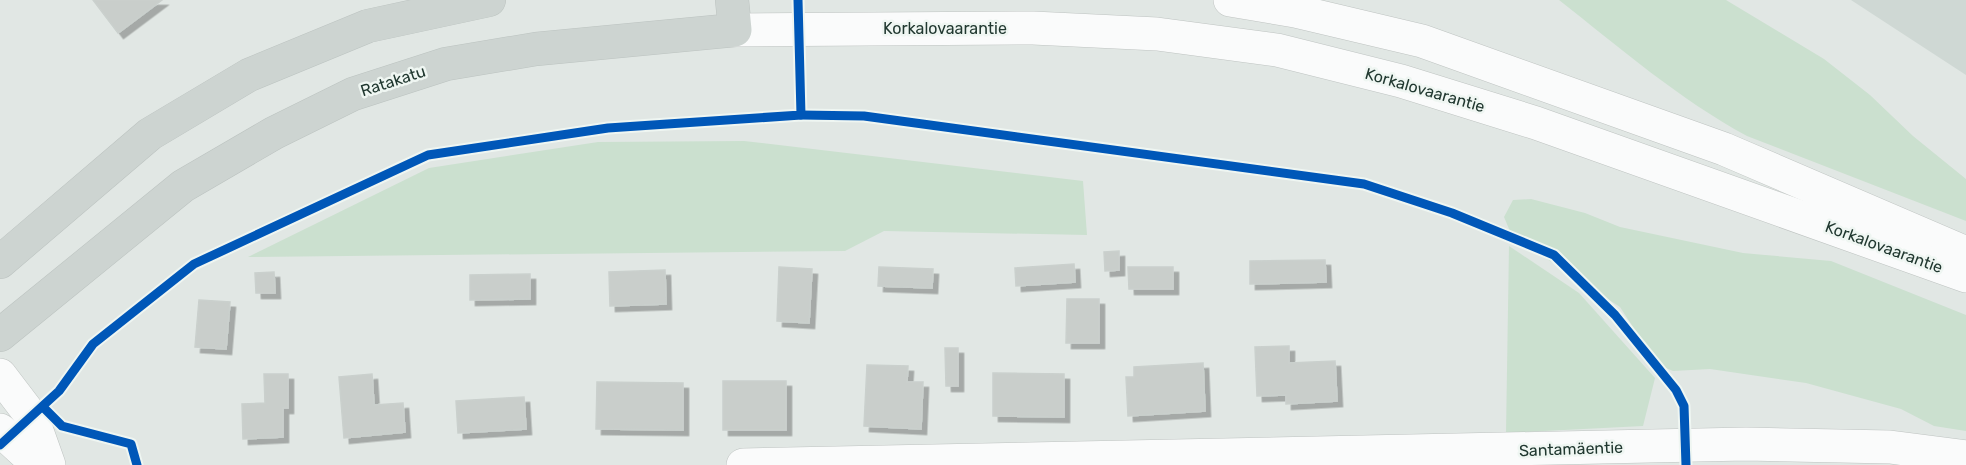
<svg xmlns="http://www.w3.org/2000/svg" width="1966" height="465" font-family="Rubik,sans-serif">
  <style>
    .built { fill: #cfd8d4 }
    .green { fill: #cbe0cf }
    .building { fill: #c9cecb; stroke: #cad0cd; stroke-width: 1.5; filter: url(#shadow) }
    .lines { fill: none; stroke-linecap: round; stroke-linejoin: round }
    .minor-casing { stroke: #bec3c1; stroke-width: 34 }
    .major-casing { stroke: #bcc3c0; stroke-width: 34 }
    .minor { stroke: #fafbfb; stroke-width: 33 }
    .major { stroke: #cdd4d1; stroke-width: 33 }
    .cycleway-casing { stroke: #eff6f2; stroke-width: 13 }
    .cycleway { stroke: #0057b8; stroke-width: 9 }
    .labels { text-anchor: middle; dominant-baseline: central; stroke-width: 5; stroke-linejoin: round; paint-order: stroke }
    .street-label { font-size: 16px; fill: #213830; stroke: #eff6f2 }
  </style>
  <defs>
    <filter id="shadow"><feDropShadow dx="5.5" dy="5.5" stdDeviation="0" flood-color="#0004"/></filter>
  </defs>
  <rect width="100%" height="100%" fill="#e1e7e4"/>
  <path class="built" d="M 1851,0 L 1966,0 L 1966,75 Z"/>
  <g class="green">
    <path d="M 1559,0 L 1726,0 L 1824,59 L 1870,95 L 1913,136 L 1966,179 L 1966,221 L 1747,136 C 1679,99 1620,48 1559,0 Z"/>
    <path d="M 744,141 L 1083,181 L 1087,235 L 884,231 L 845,251 L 248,257 L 429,168 L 598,142 Z"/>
    <path d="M 1531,199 L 1585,213 L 1620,227 L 1743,253 L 1831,261 L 1966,315 L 1966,431 L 1934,426 L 1901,409 L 1806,383 L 1710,369 L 1673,371 L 1657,364 L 1620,307 L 1512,236 L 1504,217 L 1513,200 Z"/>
    <path d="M 1509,246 L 1579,293 L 1655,378 L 1643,426 L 1506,433 Z"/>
  </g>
  <g class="building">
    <path d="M 93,0 L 162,0 L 118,33 Z"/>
    <path d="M 1119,251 L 1119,270 L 1105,271 L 1104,252 Z"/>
    <path d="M 1325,260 L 1326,282 L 1250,284 L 1250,261 Z"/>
    <path d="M 1074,264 L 1075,282 L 1016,286 L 1015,268 Z"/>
    <path d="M 779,267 L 812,269 L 809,323 L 777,321 Z"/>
    <path d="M 879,267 L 933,269 L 932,288 L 878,286 Z"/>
    <path d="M 1128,267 L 1173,267 L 1173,289 L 1129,289 Z"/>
    <path d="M 665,270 L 666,304 L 610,306 L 609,272 Z"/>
    <path d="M 274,272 L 275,293 L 256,293 L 255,273 Z"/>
    <path d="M 530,274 L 530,299 L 470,300 L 470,275 Z"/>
    <path d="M 1067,299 L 1099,299 L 1099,343 L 1066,343 Z"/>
    <path d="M 199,300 L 230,302 L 226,349 L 195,347 Z"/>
    <path d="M 1289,346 L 1289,363 L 1335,361 L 1337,401 L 1286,404 L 1286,395 L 1257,396 L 1255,347 Z"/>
    <path d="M 945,348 L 958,348 L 958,386 L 946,386 Z"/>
    <path d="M 1203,363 L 1205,411 L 1128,416 L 1126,377 L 1134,377 L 1134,367 Z"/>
    <path d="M 867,365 L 908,366 L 907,382 L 923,382 L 921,429 L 864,426 Z"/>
    <path d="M 993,373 L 1064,374 L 1064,417 L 993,416 Z"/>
    <path d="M 264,374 L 288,374 L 288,408 L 283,408 L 283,437 L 243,439 L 242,404 L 265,403 Z"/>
    <path d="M 372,374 L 374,405 L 403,403 L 405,432 L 344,438 L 339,377 Z"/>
    <rect x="723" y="381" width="63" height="49"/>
    <path d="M 597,382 L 683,383 L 683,430 L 596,429 Z"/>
    <path d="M 524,397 L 526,429 L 458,433 L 456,401 Z"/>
  </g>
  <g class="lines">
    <defs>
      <g id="minor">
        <path d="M 1230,0 L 1295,11 L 1422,41 L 1724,149 L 1966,253"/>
        <path d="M 735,30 L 1033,28 L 1157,34 L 1277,50 L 1401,81 L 1536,123 L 1966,276"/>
        <path d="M 0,375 L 32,417 L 49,465"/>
        <path d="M 0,430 L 38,465"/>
        <path d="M 743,465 L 1746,444 L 1890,447 L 1966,457"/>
      </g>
      <g id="major">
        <path d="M 0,262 L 150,134 L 249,75 L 368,26 L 489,0"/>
        <path d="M 0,335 L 183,186 L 274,133 L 353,94 L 446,64 L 536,49 L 735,30 L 732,0"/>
      </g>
    </defs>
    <use href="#minor" class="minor-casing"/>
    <use href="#major" class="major-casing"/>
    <use href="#minor" class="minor"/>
    <use href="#major" class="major"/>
    <defs>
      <g id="cycleway">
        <path d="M 801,115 L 864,116 L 1364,184 L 1452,213 L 1554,255 L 1615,315 L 1676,390 L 1684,406 L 1686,465"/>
        <path d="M 43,407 L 62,426 L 131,444 L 137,465"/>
        <path d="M 0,445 L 59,391 L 93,344 L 194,264 L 428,155 L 608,128 L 801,115 L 798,0"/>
      </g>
    </defs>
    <use href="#cycleway" class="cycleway-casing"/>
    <use href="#cycleway" class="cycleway"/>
  </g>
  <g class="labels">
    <g class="street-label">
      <text x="945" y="28">Korkalovaarantie</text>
      <text transform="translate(393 81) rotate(-18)">Ratakatu</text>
      <text transform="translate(1425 90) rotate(16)">Korkalovaarantie</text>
      <text transform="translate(1884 247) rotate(20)">Korkalovaarantie</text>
      <text transform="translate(1571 449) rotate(-2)">Santamäentie</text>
    </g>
  </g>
</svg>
